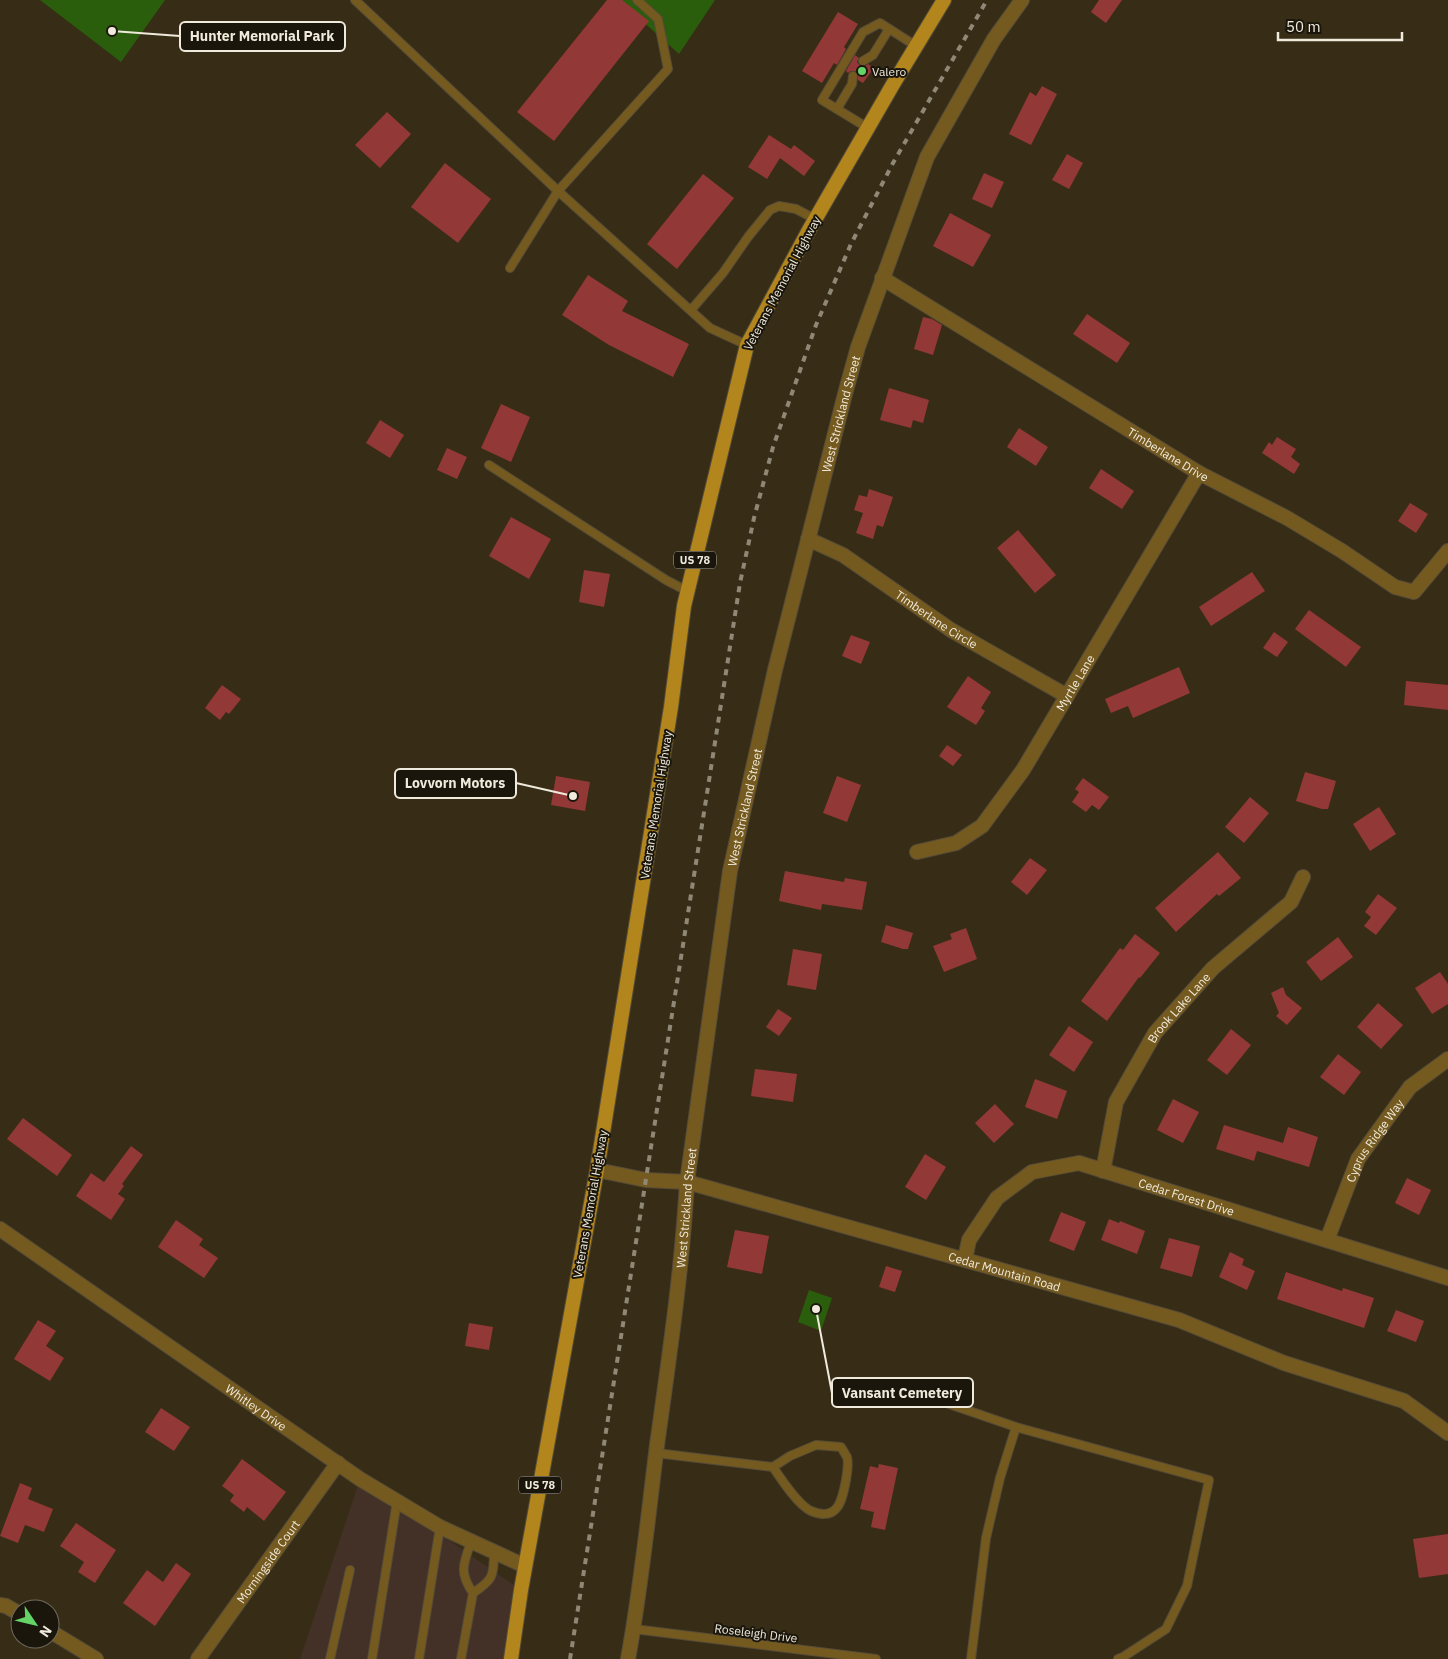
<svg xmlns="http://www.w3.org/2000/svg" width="1448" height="1659" font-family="'IBM Plex Sans',sans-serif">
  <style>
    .commercial { fill: #433128 }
    .green { fill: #2a5d0c }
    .building { fill: #923837 }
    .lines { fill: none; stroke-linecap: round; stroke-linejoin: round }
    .service-casing { stroke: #554b37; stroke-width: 10 }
    .minor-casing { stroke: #554b37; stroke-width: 16 }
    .primary-casing { stroke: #554b37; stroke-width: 16 }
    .service { stroke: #755a20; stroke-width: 8 }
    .minor { stroke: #755a20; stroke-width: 14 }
    .primary { stroke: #b3861d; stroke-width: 14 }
    .rail { stroke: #908876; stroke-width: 4; stroke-dasharray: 6 6; stroke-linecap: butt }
    .poi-dot { fill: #64d467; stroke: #1a160c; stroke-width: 2 }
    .labels { text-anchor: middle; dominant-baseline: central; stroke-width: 4; stroke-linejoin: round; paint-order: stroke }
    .shield { fill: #1a160c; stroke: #b0aa9e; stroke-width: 1 }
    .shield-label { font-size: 11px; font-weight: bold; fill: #f0eadc }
    .poi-label { font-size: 12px; fill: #f0eadc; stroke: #1a160c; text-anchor: start }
    .street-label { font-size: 12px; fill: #f0eadc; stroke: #1a160c }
    .leader { fill: none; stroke: #f0eadc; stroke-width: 2 }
    .callout-dot { fill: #f0eadc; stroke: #1a160c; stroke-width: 2 }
    .callout { fill: #1a160c; stroke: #f0eadc; stroke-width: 2 }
    .callout-label { font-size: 14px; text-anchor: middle; font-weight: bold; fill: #f0eadc }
  </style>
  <rect width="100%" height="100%" fill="#372d17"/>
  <path class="commercial" d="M 360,1479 L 521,1590 L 511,1659 L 300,1659 Z"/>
  <g class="green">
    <path d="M 40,0 L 165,0 L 121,62 Z"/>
    <path d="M 619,0 L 715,0 L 679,54 Z"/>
    <path d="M 809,1290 L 832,1298 L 821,1331 L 798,1322 Z"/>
  </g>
  <g class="building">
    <path d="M 607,0 L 622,0 L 649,21 L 554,141 L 517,112 Z"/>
    <path d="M 1099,0 L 1122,0 L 1106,23 L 1091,12 Z"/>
    <path d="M 838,12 L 858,24 L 844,47 L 846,49 L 837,65 L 834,63 L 822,83 L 802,71 Z"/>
    <path d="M 855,55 L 859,58 L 857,62 L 860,66 L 864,67 L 868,64 L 874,68 L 863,83 L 858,80 L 858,74 L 856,71 L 851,71 L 848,73 L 846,71 Z"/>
    <path d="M 1042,86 L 1057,94 L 1031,145 L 1009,134 L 1030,92 L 1036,96 Z"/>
    <path d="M 387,112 L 411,134 L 380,168 L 355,145 Z"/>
    <path d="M 769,135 L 791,149 L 794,145 L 815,161 L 804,176 L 780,158 L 767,179 L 748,167 Z"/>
    <path d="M 1067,154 L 1083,163 L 1069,189 L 1052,180 Z"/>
    <path d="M 445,163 L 491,199 L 458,243 L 411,207 Z"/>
    <path d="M 984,173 L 1004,182 L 992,208 L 972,199 Z"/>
    <path d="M 703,174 L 734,198 L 677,269 L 647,244 Z"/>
    <path d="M 950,213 L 991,235 L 973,267 L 933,246 Z"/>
    <path d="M 588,275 L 628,301 L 622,311 L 689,344 L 673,377 L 609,345 L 562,315 Z"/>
    <path d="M 1087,314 L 1130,343 L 1117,363 L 1073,334 Z"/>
    <path d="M 923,317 L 932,319 L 942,325 L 933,355 L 914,349 Z"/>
    <path d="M 889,388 L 929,400 L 923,423 L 913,420 L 911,428 L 880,420 Z"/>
    <path d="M 501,404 L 530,417 L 511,462 L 481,448 Z"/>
    <path d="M 380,420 L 404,435 L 390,458 L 366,443 Z"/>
    <path d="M 1019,428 L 1048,447 L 1036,466 L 1007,447 Z"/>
    <path d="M 1277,437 L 1296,449 L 1291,457 L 1300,464 L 1294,474 L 1262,453 L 1269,442 L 1272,445 Z"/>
    <path d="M 447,448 L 467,457 L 457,479 L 437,470 Z"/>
    <path d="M 1101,469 L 1134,491 L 1122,509 L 1089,488 Z"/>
    <path d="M 869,489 L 893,497 L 883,527 L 877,525 L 873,539 L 856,533 L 863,513 L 854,510 L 859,495 L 867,497 Z"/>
    <path d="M 1410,503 L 1428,514 L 1416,533 L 1398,521 Z"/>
    <path d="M 511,517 L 551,539 L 529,579 L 489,556 Z"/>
    <path d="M 1018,530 L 1056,575 L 1035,593 L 997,548 Z"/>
    <path d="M 584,570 L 610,574 L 604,607 L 579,602 Z"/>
    <path d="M 1252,572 L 1265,591 L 1211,626 L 1199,607 Z"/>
    <path d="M 1309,610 L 1361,647 L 1346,667 L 1295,629 Z"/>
    <path d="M 1274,632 L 1288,642 L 1277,657 L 1263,648 Z"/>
    <path d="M 851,635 L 870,642 L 861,664 L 842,656 Z"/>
    <path d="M 1179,667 L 1190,693 L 1133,718 L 1128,706 L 1111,713 L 1105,699 Z"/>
    <path d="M 968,676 L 991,692 L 981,708 L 985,711 L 976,725 L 947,707 Z"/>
    <path d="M 1406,681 L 1448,685 L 1448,710 L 1404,705 Z"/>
    <path d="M 222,685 L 241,699 L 229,714 L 226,712 L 220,720 L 205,708 Z"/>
    <path d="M 947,745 L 962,755 L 953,766 L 939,756 Z"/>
    <path d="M 1305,772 L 1336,781 L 1328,809 L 1322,809 L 1296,801 Z"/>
    <path d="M 556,776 L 590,782 L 585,811 L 551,805 Z"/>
    <path d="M 837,776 L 861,785 L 847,822 L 823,813 Z"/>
    <path d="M 1083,778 L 1109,797 L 1099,810 L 1092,805 L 1086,812 L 1072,802 L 1079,792 L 1075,789 Z"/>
    <path d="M 1250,797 L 1269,813 L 1244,843 L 1225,827 Z"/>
    <path d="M 1379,807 L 1396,834 L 1370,851 L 1353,824 Z"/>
    <path d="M 1218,852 L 1241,878 L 1219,896 L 1217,894 L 1176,932 L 1155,908 Z"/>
    <path d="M 1030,858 L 1047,870 L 1027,895 L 1011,882 Z"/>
    <path d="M 785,871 L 844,882 L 845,878 L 867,882 L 862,910 L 822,904 L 821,910 L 779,901 Z"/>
    <path d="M 1378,894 L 1397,908 L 1376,935 L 1364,926 L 1371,917 L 1365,912 Z"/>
    <path d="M 886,925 L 913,933 L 908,949 L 903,949 L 881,942 Z"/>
    <path d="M 966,928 L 977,959 L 944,972 L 933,946 L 952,939 L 950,934 Z"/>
    <path d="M 1135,934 L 1160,953 L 1140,978 L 1139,977 L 1107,1021 L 1081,1001 L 1120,948 L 1123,950 Z"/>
    <path d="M 1338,937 L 1353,957 L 1321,981 L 1306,962 Z"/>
    <path d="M 793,949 L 822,954 L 816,990 L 787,985 Z"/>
    <path d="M 1440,972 L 1448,984 L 1448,1004 L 1432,1014 L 1415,988 Z"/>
    <path d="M 1283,987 L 1286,995 L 1302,1008 L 1287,1025 L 1276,1016 L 1279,1013 L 1271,993 Z"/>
    <path d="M 1378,1003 L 1403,1025 L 1381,1049 L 1357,1027 Z"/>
    <path d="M 778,1009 L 792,1018 L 779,1036 L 766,1027 Z"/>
    <path d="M 1069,1026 L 1093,1042 L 1074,1072 L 1049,1055 Z"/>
    <path d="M 1231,1029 L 1251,1045 L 1227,1075 L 1207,1060 Z"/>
    <path d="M 1338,1054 L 1361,1072 L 1344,1095 L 1320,1077 Z"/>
    <path d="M 755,1069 L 797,1074 L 793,1102 L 751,1096 Z"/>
    <path d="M 1035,1079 L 1067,1091 L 1057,1119 L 1025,1107 Z"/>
    <path d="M 1173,1099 L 1199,1112 L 1183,1143 L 1157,1130 Z"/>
    <path d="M 995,1104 L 1014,1124 L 994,1143 L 975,1123 Z"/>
    <path d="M 23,1118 L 72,1155 L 57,1176 L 7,1139 Z"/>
    <path d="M 1224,1125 L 1283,1143 L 1288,1127 L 1318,1137 L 1309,1167 L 1257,1151 L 1254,1161 L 1216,1149 Z"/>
    <path d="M 131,1146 L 143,1155 L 122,1184 L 124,1186 L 118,1194 L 125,1199 L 111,1220 L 76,1196 L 91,1173 L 104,1182 Z"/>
    <path d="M 925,1154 L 946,1167 L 926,1200 L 905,1187 Z"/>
    <path d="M 1407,1178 L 1431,1190 L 1419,1215 L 1395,1203 Z"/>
    <path d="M 1061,1212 L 1086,1222 L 1074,1251 L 1049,1241 Z"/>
    <path d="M 1109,1219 L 1119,1223 L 1120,1221 L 1145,1231 L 1137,1254 L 1101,1240 Z"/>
    <path d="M 176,1220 L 203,1239 L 199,1245 L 218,1258 L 204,1278 L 158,1247 Z"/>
    <path d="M 735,1230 L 769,1236 L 762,1274 L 727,1267 Z"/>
    <path d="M 1169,1238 L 1200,1246 L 1192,1277 L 1160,1268 Z"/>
    <path d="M 1230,1252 L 1244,1259 L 1242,1265 L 1255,1271 L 1247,1290 L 1219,1277 Z"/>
    <path d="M 886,1266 L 902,1271 L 895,1292 L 879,1287 Z"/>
    <path d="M 1286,1272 L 1342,1291 L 1343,1288 L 1374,1298 L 1364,1328 L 1277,1299 Z"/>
    <path d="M 1396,1310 L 1424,1321 L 1416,1342 L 1387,1331 Z"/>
    <path d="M 38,1320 L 56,1331 L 46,1346 L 64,1358 L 50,1381 L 14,1359 Z"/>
    <path d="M 469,1323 L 493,1327 L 489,1350 L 465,1346 Z"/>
    <path d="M 161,1408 L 190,1427 L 174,1451 L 145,1432 Z"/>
    <path d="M 242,1459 L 286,1492 L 264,1521 L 247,1507 L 244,1512 L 230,1501 L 234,1495 L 222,1486 Z"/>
    <path d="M 879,1464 L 898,1468 L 885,1530 L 871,1527 L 874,1512 L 860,1509 L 870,1466 L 878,1468 Z"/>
    <path d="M 20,1483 L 32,1488 L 28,1499 L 53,1509 L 44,1532 L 25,1525 L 18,1543 L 0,1536 Z"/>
    <path d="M 76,1523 L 116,1550 L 95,1583 L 78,1572 L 84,1562 L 60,1546 Z"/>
    <path d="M 1448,1534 L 1448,1574 L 1419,1578 L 1413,1539 Z"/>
    <path d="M 176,1563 L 191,1574 L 155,1626 L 123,1603 L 147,1570 L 163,1582 Z"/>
  </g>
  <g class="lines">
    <defs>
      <g id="service">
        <path d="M 355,0 L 558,191 L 710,328 L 747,345"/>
        <path d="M 863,61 L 873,55 L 889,29"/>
        <path d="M 837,109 L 852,84 L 853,76"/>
        <path d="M 868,128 L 822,100 L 863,32 L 880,23 L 916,46"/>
        <path d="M 510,268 L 558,191 L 668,69 L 658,19 L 637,0"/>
        <path d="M 691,310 L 723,273 L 748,237 L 770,210 L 779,206 L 796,209 L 815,219"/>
        <path d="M 489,465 L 666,580 L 687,591"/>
        <path d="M 914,1392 L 1016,1427 L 1209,1480 L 1187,1586 L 1166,1629 L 1123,1657 L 1118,1659"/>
        <path d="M 656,1453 L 773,1467 L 790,1456 L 816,1445 L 841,1447 C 843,1450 845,1454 847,1457 C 849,1464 847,1473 846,1480 C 842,1501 838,1522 811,1511 C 798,1505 781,1479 773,1467"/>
        <path d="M 471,1542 C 463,1564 459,1573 473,1593"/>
        <path d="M 634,1629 L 876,1659"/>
        <path d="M 330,1659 L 350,1570"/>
        <path d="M 372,1659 L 397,1501"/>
        <path d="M 419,1659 L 440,1527"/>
        <path d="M 461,1659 L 473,1593 C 493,1580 494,1576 494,1552"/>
        <path d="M 971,1659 L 986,1538 L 1000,1478 L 1016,1427"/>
      </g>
      <g id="minor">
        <path id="s1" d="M 882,278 L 1199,473 L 1287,518 L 1342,551 L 1395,587 L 1414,592 L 1448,551"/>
        <path id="s2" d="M 808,539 L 843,555 L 951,630 L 1067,696"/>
        <path id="s3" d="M 917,852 L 956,843 L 982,826 L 1023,770 L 1199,473"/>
        <path id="s4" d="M 597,1170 L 646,1180 L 687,1182 L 1179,1320 L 1284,1363 L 1404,1401 L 1448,1433"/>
        <path id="s5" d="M 1103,1171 L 1116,1102 L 1155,1033 L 1213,968 L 1291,902 L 1303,877"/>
        <path id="s6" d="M 0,1229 L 360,1479 L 440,1527 L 525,1566"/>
        <path id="s7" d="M 1327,1240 L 1358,1159 L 1410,1087 L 1448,1059"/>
        <path id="s8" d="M 965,1259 L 969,1240 L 997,1198 L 1032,1172 L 1079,1163 L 1448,1278"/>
        <path d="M 0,1605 L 6,1606 L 20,1614"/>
        <path d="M 50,1631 L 96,1659"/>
        <path id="s9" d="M 198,1659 L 338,1463"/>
        <path id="s10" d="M 628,1659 C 641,1588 648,1517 657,1445 C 669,1358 682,1271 687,1182 L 730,871 L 775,670 L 845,394 L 858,347 L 927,157 L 994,39 L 1022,0"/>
      </g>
      <path id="primary" d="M 511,1659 L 521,1590 L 597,1170 L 671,707 L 684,606 L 747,345 L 809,230 L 892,86 L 944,0"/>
    </defs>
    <use href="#service" class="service-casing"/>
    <use href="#minor" class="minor-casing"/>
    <use href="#primary" class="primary-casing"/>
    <use href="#service" class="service"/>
    <use href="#minor" class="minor"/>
    <use href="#primary" class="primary"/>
    <path class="rail" d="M 570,1659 L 708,787 L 740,583 L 754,518 L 773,447 L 816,325 L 851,244 L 893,163 L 987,0"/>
  </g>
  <circle class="poi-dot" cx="862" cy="71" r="5"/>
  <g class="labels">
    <g class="shield">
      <rect x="674" y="551.5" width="42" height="17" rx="4"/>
      <rect x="519" y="1476.5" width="42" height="17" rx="4"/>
    </g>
    <g class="shield-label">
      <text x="695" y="560">US 78</text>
      <text x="540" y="1485">US 78</text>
    </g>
    <g class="poi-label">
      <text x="872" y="71">Valero</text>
    </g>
    <g class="street-label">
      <text transform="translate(782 283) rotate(-62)">Veterans Memorial Highway</text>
      <text stroke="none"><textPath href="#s10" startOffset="1265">West Strickland Street</textPath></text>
      <text stroke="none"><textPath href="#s1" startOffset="336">Timberlane Drive</textPath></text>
      <text stroke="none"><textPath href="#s2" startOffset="152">Timberlane Circle</textPath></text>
      <text stroke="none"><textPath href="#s3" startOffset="242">Myrtle Lane</textPath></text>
      <text transform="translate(656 805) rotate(-81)">Veterans Memorial Highway</text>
      <text stroke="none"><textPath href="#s10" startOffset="860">West Strickland Street</textPath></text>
      <text stroke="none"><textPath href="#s5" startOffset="184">Brook Lake Lane</textPath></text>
      <text stroke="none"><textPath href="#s7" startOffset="111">Cyprus Ridge Way</textPath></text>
      <text stroke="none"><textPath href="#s8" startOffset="274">Cedar Forest Drive</textPath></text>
      <text transform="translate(590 1204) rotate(-80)">Veterans Memorial Highway</text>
      <text stroke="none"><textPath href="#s10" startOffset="455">West Strickland Street</textPath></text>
      <text stroke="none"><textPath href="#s4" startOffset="421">Cedar Mountain Road</textPath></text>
      <text stroke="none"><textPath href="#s6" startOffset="312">Whitley Drive</textPath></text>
      <text stroke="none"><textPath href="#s9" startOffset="120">Morningside Court</textPath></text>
      <text transform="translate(756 1633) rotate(7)">Roseleigh Drive</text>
    </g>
  </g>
  <path class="leader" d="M112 31L180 36M573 796L516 783M816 1309L832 1393"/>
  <g class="callout-dot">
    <circle cx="112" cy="31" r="5"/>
    <circle cx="573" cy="796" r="5"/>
    <circle cx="816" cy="1309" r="5"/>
  </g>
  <g class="callout">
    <rect x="180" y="22" width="165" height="29" rx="5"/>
    <rect x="395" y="769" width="121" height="29" rx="5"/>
    <rect x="832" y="1378" width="141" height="29" rx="5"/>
  </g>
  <g class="callout-label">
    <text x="262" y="41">Hunter Memorial Park</text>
    <text x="455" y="788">Lovvorn Motors</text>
    <text x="902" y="1398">Vansant Cemetery</text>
  </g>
  <g transform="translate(35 1624) rotate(125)"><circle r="24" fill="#1a160c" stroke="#706b5f"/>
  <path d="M0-4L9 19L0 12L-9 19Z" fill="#64d467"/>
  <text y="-8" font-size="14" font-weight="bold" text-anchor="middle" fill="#f0eadc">N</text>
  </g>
  <path d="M1278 32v8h124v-8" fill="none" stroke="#f0eadc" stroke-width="2.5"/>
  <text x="1286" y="32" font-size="15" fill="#f0eadc" stroke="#1a160c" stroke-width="4" paint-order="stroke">50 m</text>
</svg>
